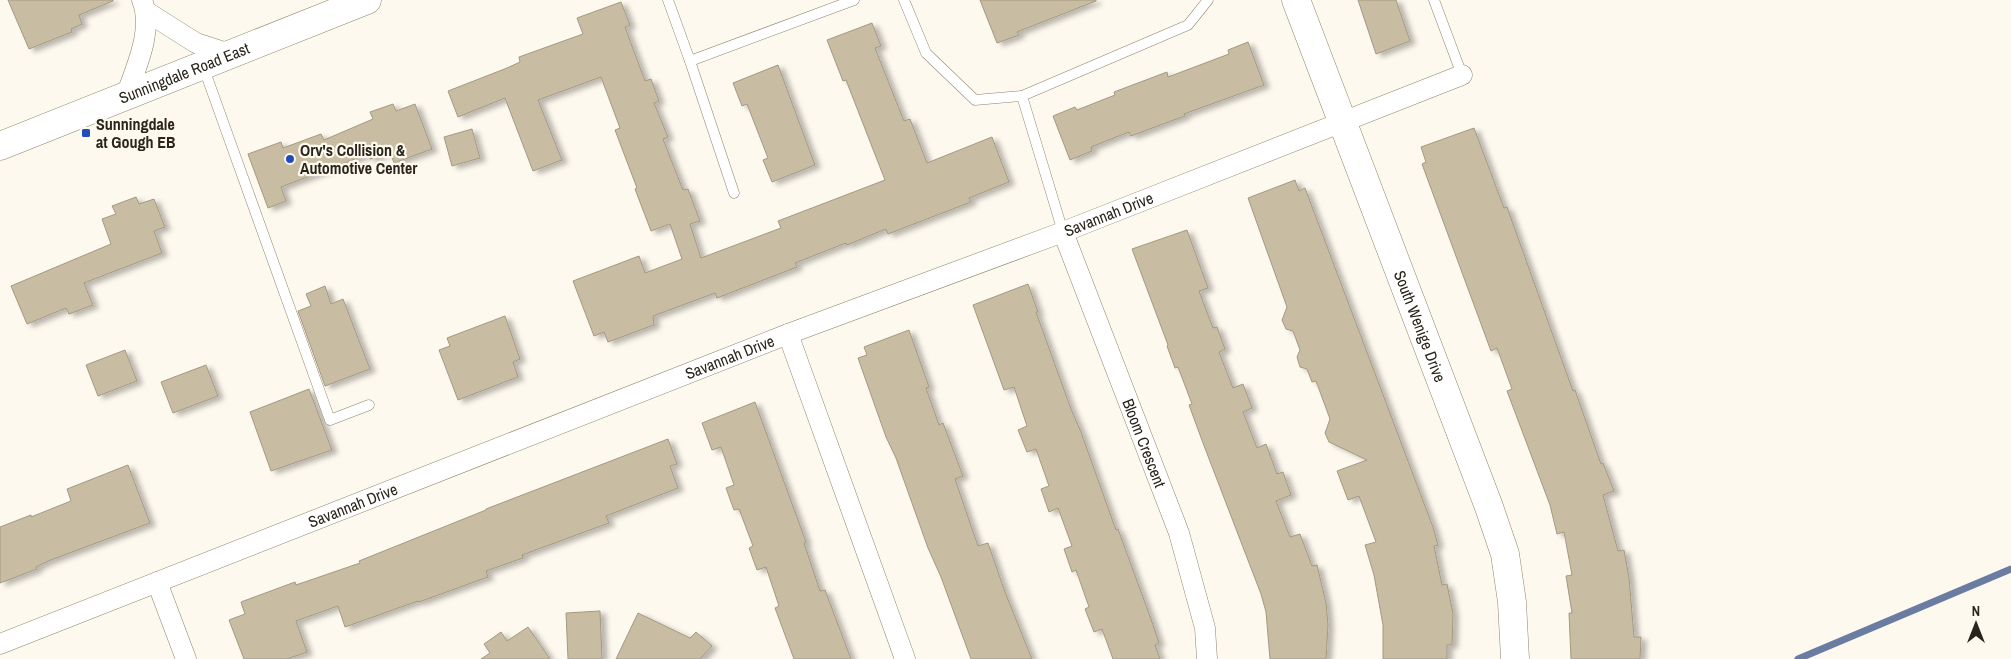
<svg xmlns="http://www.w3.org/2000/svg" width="2011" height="659" font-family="'Archivo Narrow',sans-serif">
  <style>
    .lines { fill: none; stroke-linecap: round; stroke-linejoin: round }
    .stream { stroke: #6b7ca2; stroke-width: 7 }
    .building { fill: #c8bca3; stroke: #a49980; filter: url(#shadow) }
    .lane-casing { stroke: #8f846c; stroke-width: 11 }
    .street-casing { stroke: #8f846c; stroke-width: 21 }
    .secondary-casing { stroke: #8f846c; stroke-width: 29 }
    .lane { stroke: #fff; stroke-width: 10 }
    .street { stroke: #fff; stroke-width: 20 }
    .secondary { stroke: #fff; stroke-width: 28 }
    .poi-dot { fill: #214dba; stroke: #fef9ee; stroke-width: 2 }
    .labels { text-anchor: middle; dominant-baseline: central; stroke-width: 4.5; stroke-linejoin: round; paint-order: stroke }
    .street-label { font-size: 16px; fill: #2a251c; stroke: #fef9ee }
    .poi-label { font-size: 16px; font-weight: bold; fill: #2a251c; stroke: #fef9ee; text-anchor: start }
  </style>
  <defs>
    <filter id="shadow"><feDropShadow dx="5.5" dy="3" stdDeviation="2.5" flood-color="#0004"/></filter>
  </defs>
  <rect width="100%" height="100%" fill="#fef9ee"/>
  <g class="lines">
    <path class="stream" d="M 1798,659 L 2011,569"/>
  </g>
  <g class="building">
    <path d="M 8,0 L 113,0 L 113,1 L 79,15 L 82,24 L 71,29 L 72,32 L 29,49 Z"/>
    <path d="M 980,0 L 1096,0 L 1096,1 L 1017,32 L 1019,35 L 997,43 Z"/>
    <path d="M 1358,0 L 1396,0 L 1410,41 L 1376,54 Z"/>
    <path d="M 621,2 L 630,25 L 625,27 L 645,81 L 651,79 L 659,101 L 654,103 L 668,137 L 663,139 L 683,190 L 688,189 L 700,221 L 690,224 L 701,258 L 781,228 L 778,221 L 885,180 L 846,80 L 843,81 L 827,40 L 872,23 L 881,46 L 875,48 L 904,121 L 910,119 L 927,163 L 992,137 L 1009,182 L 969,198 L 971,202 L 888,234 L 886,229 L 847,245 L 846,243 L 795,263 L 797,267 L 717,298 L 715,293 L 653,316 L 654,325 L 608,342 L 604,332 L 594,336 L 573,281 L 639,256 L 645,273 L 682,259 L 670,224 L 651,231 L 635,189 L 637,188 L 615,130 L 620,128 L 601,77 L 538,100 L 562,160 L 533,171 L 505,98 L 458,117 L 448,91 L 507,68 L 520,62 L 519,57 L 583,34 L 577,18 Z"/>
    <path d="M 1248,42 L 1264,85 L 1184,114 L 1185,116 L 1131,136 L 1129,132 L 1091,147 L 1092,151 L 1070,160 L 1053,116 L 1075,107 L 1077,110 L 1115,95 L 1114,92 L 1167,72 L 1168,77 L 1229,54 L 1228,50 Z"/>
    <path d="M 778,65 L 815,165 L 772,182 L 763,160 L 768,158 L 747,104 L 742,106 L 733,83 Z"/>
    <path d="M 393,104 L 396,111 L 415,104 L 432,149 L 394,163 L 390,152 L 370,159 L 368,154 L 281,187 L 286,201 L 268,208 L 248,154 L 281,142 L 283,148 L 321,134 L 324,140 L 373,119 L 370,112 Z"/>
    <path d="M 1474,128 L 1504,208 L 1507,207 L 1573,391 L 1575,390 L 1601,464 L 1603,463 L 1614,491 L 1603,495 L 1618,551 L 1624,550 L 1629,578 L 1634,637 L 1641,637 L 1640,659 L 1571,659 L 1569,613 L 1572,613 L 1566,576 L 1572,575 L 1564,532 L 1557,534 L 1550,505 L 1507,391 L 1512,389 L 1497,348 L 1491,351 L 1422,164 L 1426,162 L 1421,147 Z"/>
    <path d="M 472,129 L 480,158 L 452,166 L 444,137 Z"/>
    <path d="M 1295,180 L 1299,191 L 1305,188 L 1433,527 L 1438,545 L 1434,546 L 1442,585 L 1447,584 L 1453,614 L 1452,645 L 1447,645 L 1447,659 L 1383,659 L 1383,625 L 1374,575 L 1365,545 L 1376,542 L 1359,496 L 1348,500 L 1337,471 L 1367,460 L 1329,442 L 1325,433 L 1330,419 L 1316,381 L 1312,382 L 1307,369 L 1300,367 L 1297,357 L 1300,350 L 1293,331 L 1286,329 L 1282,320 L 1287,307 L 1248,198 Z"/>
    <path d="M 136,197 L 139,204 L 154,199 L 165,227 L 154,231 L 162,253 L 84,283 L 93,305 L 69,314 L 66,308 L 27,324 L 11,286 L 111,244 L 102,219 L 116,214 L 112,206 Z"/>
    <path d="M 1187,230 L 1208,288 L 1199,291 L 1213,328 L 1217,327 L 1225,349 L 1219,352 L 1233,388 L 1243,384 L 1252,408 L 1243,412 L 1257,448 L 1266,444 L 1277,474 L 1283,472 L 1291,495 L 1276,501 L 1290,537 L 1300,534 L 1312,566 L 1317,565 L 1326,603 L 1328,625 L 1326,659 L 1270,659 L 1266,612 L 1261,594 L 1203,443 L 1189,405 L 1192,404 L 1178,367 L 1175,368 L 1167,346 L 1168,345 L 1132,249 Z"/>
    <path d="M 1028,284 L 1038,312 L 1036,312 L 1071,409 L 1081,432 L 1116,530 L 1118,529 L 1151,619 L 1159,643 L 1155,645 L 1160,659 L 1113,659 L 1102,629 L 1094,632 L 1085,609 L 1089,607 L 1076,570 L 1072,572 L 1064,549 L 1072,546 L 1058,508 L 1049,512 L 1041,489 L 1049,486 L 1036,449 L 1027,452 L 1018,430 L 1027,426 L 1014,387 L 1004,390 L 973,305 Z"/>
    <path d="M 325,286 L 331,304 L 343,299 L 370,369 L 325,386 L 298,311 L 311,306 L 306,294 Z"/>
    <path d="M 505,316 L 520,359 L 513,362 L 518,377 L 458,400 L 439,350 L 450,346 L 447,338 Z"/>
    <path d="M 909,330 L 929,387 L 926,388 L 939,425 L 943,423 L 963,476 L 955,479 L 978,546 L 988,543 L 1005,592 L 1032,659 L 971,659 L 941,577 L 928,548 L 896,458 L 886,437 L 858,358 L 867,355 L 864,347 Z"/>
    <path d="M 125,350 L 137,381 L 98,396 L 86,365 Z"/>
    <path d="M 206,365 L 218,396 L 173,413 L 161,382 Z"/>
    <path d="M 309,389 L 332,450 L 271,471 L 250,412 Z"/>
    <path d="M 755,402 L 806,542 L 804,543 L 820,591 L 825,590 L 851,659 L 794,659 L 775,608 L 779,606 L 766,567 L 757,570 L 749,548 L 753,546 L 739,509 L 734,510 L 726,488 L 734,485 L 721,447 L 712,450 L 702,423 Z"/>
    <path d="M 668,439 L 677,464 L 670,466 L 678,488 L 606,516 L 609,523 L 522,555 L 523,558 L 486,571 L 488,577 L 419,602 L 418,601 L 345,627 L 338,606 L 296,621 L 307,652 L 287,659 L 244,659 L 229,620 L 245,614 L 241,602 L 295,582 L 296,585 L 360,563 L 359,561 L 486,510 L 486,509 Z"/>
    <path d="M 128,465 L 150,523 L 48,561 L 36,567 L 37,569 L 0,583 L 0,527 L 31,515 L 31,517 L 71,501 L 67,489 Z"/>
    <path d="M 600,611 L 602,659 L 568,659 L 566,613 Z"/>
    <path d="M 638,613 L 690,638 L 696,632 L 712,646 L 700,659 L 616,659 Z"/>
    <path d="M 528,627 L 550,659 L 481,659 L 490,653 L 484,644 L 501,632 L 507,641 Z"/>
  </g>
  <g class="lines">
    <defs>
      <g id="lane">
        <path d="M 668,0 L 690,61"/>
        <path d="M 904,0 L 926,53 L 975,100 L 1022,96"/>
        <path d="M 1434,0 L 1462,75"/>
        <path d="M 203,66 L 330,420 L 369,405"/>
        <path d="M 734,193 L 690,61 L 854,0"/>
        <path d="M 1063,232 L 1022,96 L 1188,25 L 1208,0"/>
      </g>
      <g id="street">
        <path d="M 147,12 L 196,43 L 230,54"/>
        <path d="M 126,96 C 136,67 154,30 142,0"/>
        <path id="s1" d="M 1063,232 L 1179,533 L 1205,628 L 1207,659"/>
        <path d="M 788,334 L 905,659"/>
        <path d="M 157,582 L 186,659"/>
        <path id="s2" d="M 0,644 L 788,334 L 1063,232 L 1462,75"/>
      </g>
      <g id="secondary">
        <path id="s3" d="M 1296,0 L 1489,507 L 1505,554 L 1512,602 L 1515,659"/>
        <path id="s4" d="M 0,146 L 367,0"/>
      </g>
    </defs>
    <use href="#lane" class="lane-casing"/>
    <use href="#street" class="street-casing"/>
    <use href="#secondary" class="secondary-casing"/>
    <use href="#lane" class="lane"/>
    <use href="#street" class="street"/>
    <use href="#secondary" class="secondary"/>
  </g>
  <g class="poi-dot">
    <rect x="81" y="128" width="10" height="10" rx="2.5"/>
    <circle cx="290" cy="159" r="5"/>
  </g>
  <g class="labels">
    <g class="street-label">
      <text stroke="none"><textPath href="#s4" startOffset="198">Sunningdale Road East</textPath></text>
      <text stroke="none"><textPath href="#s2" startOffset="1189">Savannah Drive</textPath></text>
      <text stroke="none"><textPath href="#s3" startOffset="349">South Wenige Drive</textPath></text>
      <text stroke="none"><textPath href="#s2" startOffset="784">Savannah Drive</textPath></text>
      <text stroke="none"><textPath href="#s1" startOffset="226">Bloom Crescent</textPath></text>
      <text stroke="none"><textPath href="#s2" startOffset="379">Savannah Drive</textPath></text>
    </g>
    <g class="poi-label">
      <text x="96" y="124">Sunningdale<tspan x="96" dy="18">at Gough EB</tspan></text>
      <text x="300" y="150">Orv's Collision &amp;<tspan x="300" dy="18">Automotive Center</tspan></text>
    </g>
  </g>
  <g transform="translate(1976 624)" stroke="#fef9ee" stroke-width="4" paint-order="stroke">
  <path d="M0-4L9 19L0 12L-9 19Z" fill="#2a251c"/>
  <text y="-8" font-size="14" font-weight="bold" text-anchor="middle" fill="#2a251c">N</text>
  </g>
</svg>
